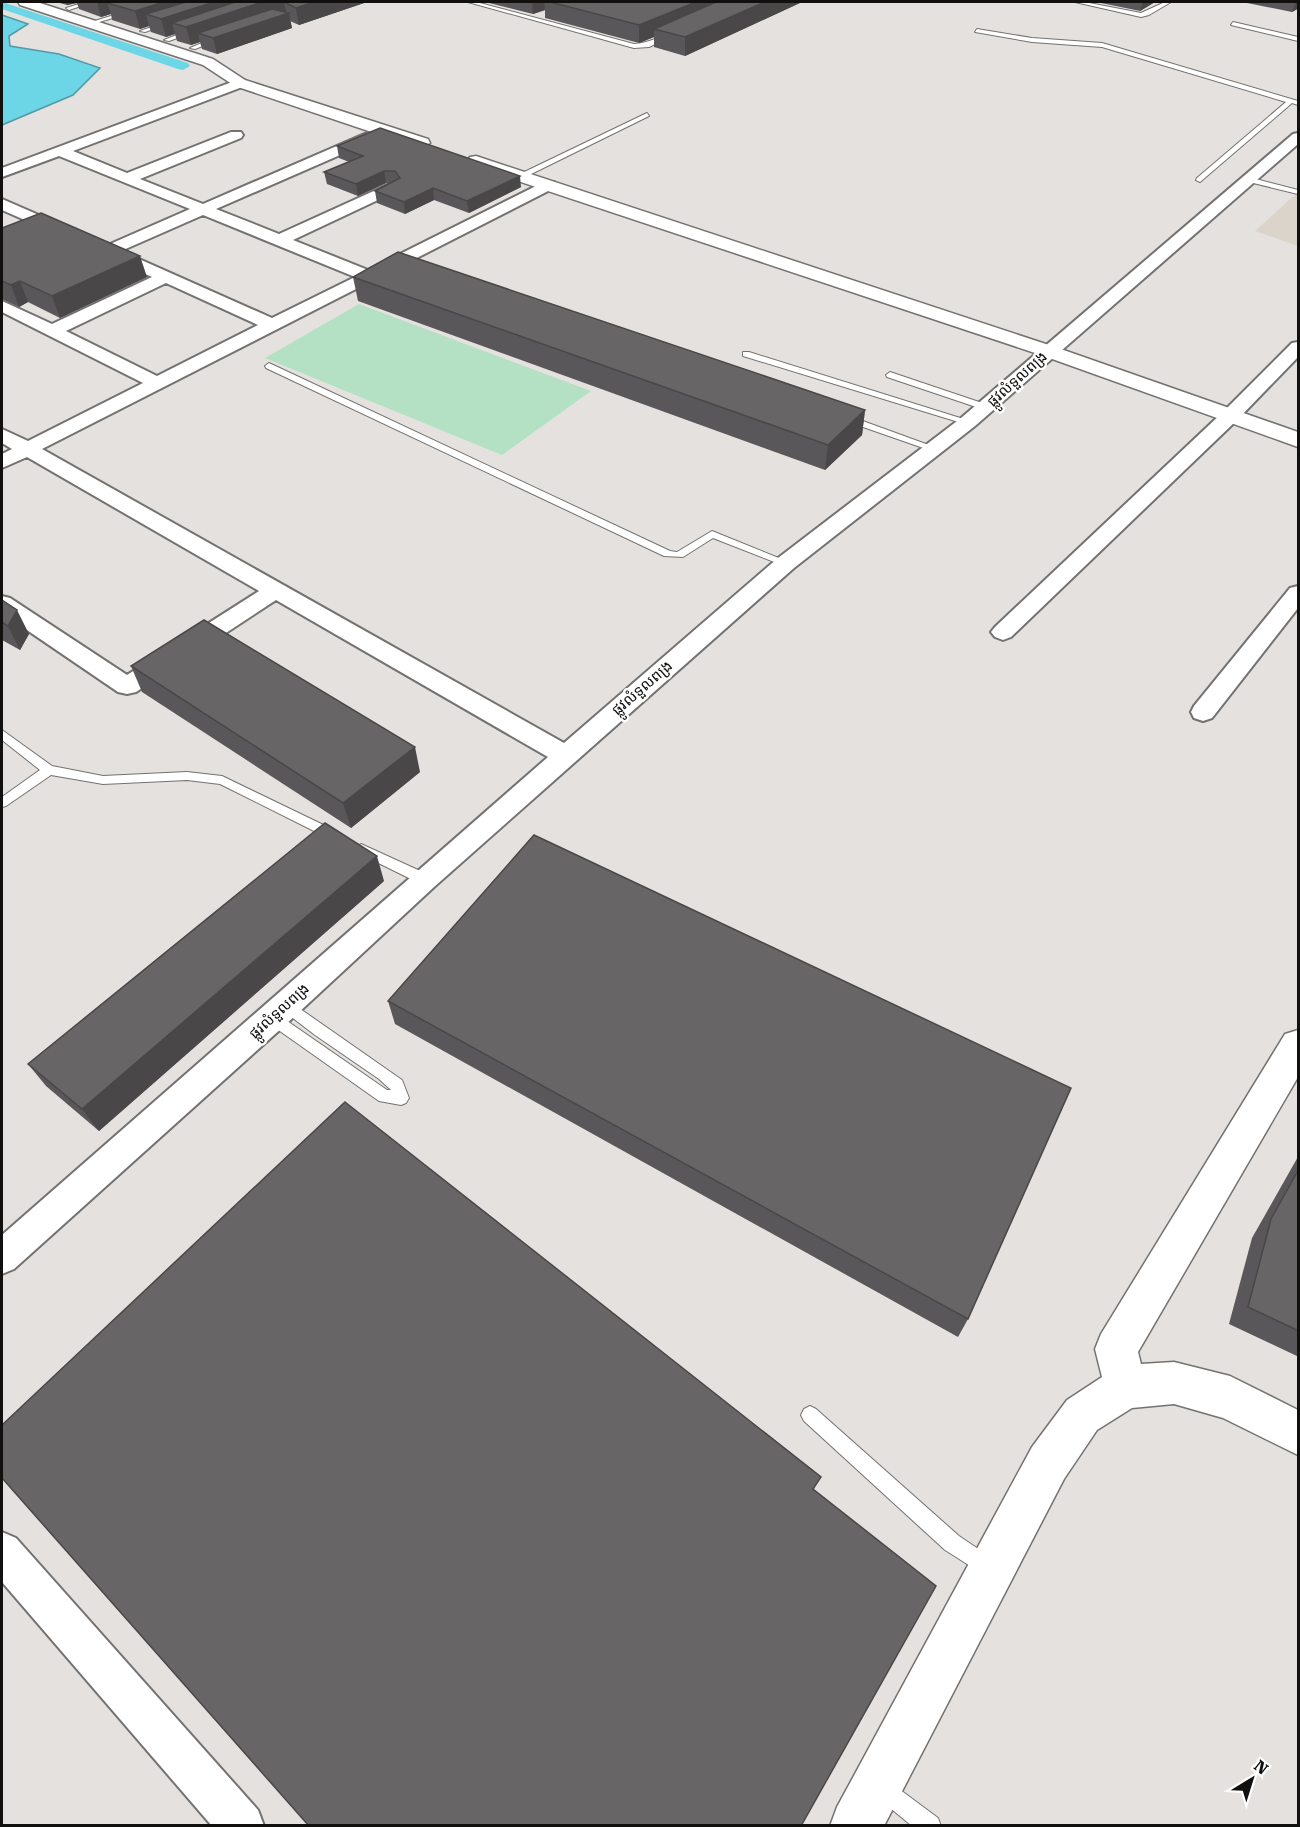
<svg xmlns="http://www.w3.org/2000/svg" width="1300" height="1827" font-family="'Roboto Serif','Noto Sans Khmer',serif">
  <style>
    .built { fill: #dbd4cb }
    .green { fill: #b4e1c3 }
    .water { fill: #6dd6e6; stroke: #519ba6; stroke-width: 1.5 }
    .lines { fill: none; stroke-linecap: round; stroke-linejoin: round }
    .canal { fill: #6dd6e6; fill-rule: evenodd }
    .lane-casing { stroke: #747270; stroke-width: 2 }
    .street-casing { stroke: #747270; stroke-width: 4 }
    .secondary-casing { stroke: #747270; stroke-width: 3 }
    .lane { fill: #fff; fill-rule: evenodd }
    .street { fill: #fff; fill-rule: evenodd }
    .secondary { fill: #fff; fill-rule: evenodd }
    .wall { fill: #595759 }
    .shaded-wall { fill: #494748 }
    .building { fill: #686567; stroke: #494748; stroke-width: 1.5 }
    .labels { text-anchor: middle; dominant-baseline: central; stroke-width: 5; stroke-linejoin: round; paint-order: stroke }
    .street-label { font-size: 15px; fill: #11100f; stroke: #fff }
  </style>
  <rect width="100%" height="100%" fill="#e4e1df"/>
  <path class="built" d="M 1298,192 L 1298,246 L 1255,231 Z"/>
  <path class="green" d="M 359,304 L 591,391 L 502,455 L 265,358 Z"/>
  <path class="water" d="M 2,15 L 28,24 L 9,36 L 10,46 L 59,54 L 100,68 L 73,95 L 2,125 Z"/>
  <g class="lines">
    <path class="canal" d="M 2,2 L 188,63 L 190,66 L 183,70 L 178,69 L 2,9 Z"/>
    <defs>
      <g id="lane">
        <path d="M 86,2 L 93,2 L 69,10 L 66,8 Z"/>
        <path d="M 157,2 L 164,2 L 93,24 L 88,23 Z"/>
        <path d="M 468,2 L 476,2 L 634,44 C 648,44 666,33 674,35 L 649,47 L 634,48 Z"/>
        <path d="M 1075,2 L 1084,2 L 1141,13 L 1165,2 L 1171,2 L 1149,15 L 1141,17 Z"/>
        <path d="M 166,22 L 171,23 L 145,32 L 140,31 Z"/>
        <path d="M 1233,22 L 1298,37 L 1298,41 L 1231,25 Z"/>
        <path d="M 192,29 L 194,32 L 169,41 L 164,40 Z"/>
        <path d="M 977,29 L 1032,38 L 1102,43 L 1298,101 L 1298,105 L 1292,103 L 1200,182 L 1196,180 L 1197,178 L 1286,102 L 1102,47 L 1032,42 L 975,32 Z"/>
        <path d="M 216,37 L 218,40 L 195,49 L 190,48 Z"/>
        <path d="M 647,113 L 649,116 L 523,178 L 516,176 Z"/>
        <path d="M 1248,177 L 1298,190 L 1298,194 L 1245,181 L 1245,177 Z"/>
        <path d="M 743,352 L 749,352 L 973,422 L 965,424 L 743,356 Z"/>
        <path d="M 269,363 L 670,551 L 677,552 L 712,531 L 791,563 L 786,566 L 782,565 L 713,538 L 683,557 L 664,556 L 266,368 L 265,366 Z"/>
        <path d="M 890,372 L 988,405 L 990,407 L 982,409 L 887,377 L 886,375 Z"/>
        <path d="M 843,416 L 849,416 L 937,448 L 929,450 L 843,420 Z"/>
        <path d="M 2,730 L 52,766 L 103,776 L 187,772 L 222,776 L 338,832 L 339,835 L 338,838 L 328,838 L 220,784 L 187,780 L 103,784 L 51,775 L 6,806 L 2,807 L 2,797 L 40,770 L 2,740 Z"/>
        <path d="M 361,844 L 429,875 L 431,879 L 424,884 L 419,883 L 356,852 L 355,849 Z"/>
        <path d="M 286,999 L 402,1080 L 409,1098 L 406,1103 L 401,1105 L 379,1101 L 267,1022 L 265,1018 L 267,1014 L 272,1012 L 277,1014 L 387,1090 L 391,1090 L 379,1079 L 315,1035 L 281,1009 L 279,1005 L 281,1001 Z"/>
        <path d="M 810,1406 L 816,1409 L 959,1536 L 993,1559 L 996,1566 L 993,1573 L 986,1576 L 945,1550 L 804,1421 L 801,1415 L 804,1409 Z"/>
        <path d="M 884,1779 L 891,1783 L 938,1818 L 941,1826 L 912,1826 L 877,1797 L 873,1790 L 877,1783 Z"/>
      </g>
      <g id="street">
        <path d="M 240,79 L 247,83 L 245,86 L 73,151 L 127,173 L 231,132 L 241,132 L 243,135 L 241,138 L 140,179 L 203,204 L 369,132 L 379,132 L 381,135 L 379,138 L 216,209 L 279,234 L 387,185 L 397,185 L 400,188 L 397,191 L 293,240 L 368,270 L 544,182 L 554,182 L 557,185 L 554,188 L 42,449 L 564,743 L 778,558 L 961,418 L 1293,134 L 1298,133 L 1298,144 L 975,426 L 794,568 L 434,887 L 283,1027 L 14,1269 L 2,1274 L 2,1235 L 548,757 L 276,600 L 136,692 L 127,694 L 118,692 L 2,613 L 2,596 L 10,598 L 127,675 L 259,591 L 27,457 L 2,468 L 2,454 L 12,449 L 2,443 L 2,429 L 28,441 L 143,383 L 2,312 L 2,301 L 52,324 L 152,277 L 101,254 L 99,251 L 101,248 L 190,209 L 59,156 L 2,177 L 2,168 ZM 203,215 L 355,277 L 272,318 L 121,251 ZM 166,283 L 258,325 L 157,376 L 66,331 Z"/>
        <path d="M 2,199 L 71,229 L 73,232 L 65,237 L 59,235 L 2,210 Z"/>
        <path d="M 1298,342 L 1298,357 L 1237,420 L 1011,637 L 1003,640 L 995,637 L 991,632 L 995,627 L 1223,412 L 1292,343 Z"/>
        <path d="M 1298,586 L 1298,608 L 1212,718 L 1203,721 L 1194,718 L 1191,712 L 1194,706 L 1290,588 Z"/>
        <path d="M 2,1532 L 16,1538 L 258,1810 L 264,1826 L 212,1826 L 2,1582 Z"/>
      </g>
      <g id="secondary">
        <path d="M 18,2 L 37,2 L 213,59 L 245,80 L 428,139 L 430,143 L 422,148 L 416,147 L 235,86 L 203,65 L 20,5 Z"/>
        <path d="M 476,156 L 1055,347 L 1298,432 L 1298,447 L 1041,355 L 470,165 L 467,161 L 470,157 Z"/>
        <path d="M 1298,1030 L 1298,1077 L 1138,1352 L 1141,1364 L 1174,1362 L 1230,1376 L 1298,1410 L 1298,1455 L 1223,1418 L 1174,1404 L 1132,1408 L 1097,1430 L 1064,1479 L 884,1826 L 830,1826 L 837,1807 L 1032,1447 L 1067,1400 L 1102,1377 L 1095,1349 L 1101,1334 L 1285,1034 Z"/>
      </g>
    </defs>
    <use href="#lane" class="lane-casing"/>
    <use href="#street" class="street-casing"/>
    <use href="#secondary" class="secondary-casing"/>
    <use href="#lane" class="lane"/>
    <use href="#street" class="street"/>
    <use href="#secondary" class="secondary"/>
  </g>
  <g class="wall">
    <path d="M 56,2 L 367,2 L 299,25 L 290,21 L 292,28 L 217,54 L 202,49 L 200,42 L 191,45 L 177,41 L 175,34 L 166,37 L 151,32 L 149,26 L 140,29 L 112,20 L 111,14 L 101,17 L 79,9 L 77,3 L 67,5 Z"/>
    <path d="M 485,2 L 802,2 L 685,56 L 654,47 L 654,37 L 639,43 L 545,18 L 545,10 L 533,14 Z"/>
    <path d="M 1096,2 L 1155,2 L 1140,11 Z"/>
    <path d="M 1242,2 L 1299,2 L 1299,8 L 1292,12 Z"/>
    <path d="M 337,146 L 521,187 L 469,213 L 434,200 L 405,214 L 377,203 L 375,191 L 390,183 L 386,183 L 358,196 L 327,184 L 324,172 L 349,162 L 339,158 Z"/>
    <path d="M 2,228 L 147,277 L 60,318 L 28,302 L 19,307 L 2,299 Z"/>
    <path d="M 353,277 L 865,410 L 862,435 L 825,470 L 358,301 Z"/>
    <path d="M 2,600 L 29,634 L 20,650 L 2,640 Z"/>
    <path d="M 131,666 L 420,772 L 351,828 L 142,692 Z"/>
    <path d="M 384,881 L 99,1131 L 46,1086 L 28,1064 Z"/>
    <path d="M 388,1001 L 968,1319 L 958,1337 L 395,1024 Z"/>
    <path d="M 1299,1155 L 1299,1357 L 1229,1324 L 1252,1238 Z"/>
  </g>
  <g class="shaded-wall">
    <path d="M 66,2 L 76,2 L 77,3 L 67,5 Z"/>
    <path d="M 97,2 L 151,2 L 107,3 L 111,14 L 101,17 Z"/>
    <path d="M 164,2 L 367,2 L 299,25 L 296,8 L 284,2 L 286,12 L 198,33 L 200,42 L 191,45 L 186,27 L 172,23 L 175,34 L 166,37 L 161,19 L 146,14 L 149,26 L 140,29 L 135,11 Z"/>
    <path d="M 532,2 L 544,2 L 545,10 L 533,14 Z"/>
    <path d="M 696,2 L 737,2 L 654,29 L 654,37 L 639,43 L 639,25 Z"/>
    <path d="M 765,2 L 802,2 L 685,56 L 685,37 Z"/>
    <path d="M 1143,2 L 1155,2 L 1140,11 Z"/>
    <path d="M 1296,2 L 1299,2 L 1299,8 L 1292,12 Z"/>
    <path d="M 289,13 L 292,28 L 217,54 L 213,38 Z"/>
    <path d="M 384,171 L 386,183 L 358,196 L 356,184 Z"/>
    <path d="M 520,176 L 521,187 L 469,213 L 467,201 Z"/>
    <path d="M 433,188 L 434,200 L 405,214 L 404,202 Z"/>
    <path d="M 140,256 L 147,277 L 60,318 L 52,296 Z"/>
    <path d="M 20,281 L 28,302 L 19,307 L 11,285 Z"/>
    <path d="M 865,410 L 862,435 L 825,470 L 828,445 Z"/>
    <path d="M 17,610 L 29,634 L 20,650 L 8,626 Z"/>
    <path d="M 415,747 L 420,772 L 351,828 L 343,803 Z"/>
    <path d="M 377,856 L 384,881 L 99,1131 L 82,1109 Z"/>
  </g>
  <g class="building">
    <path d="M 111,2 L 164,2 L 135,11 L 107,3 Z"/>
    <path d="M 186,2 L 214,2 L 161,19 L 146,14 Z"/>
    <path d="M 235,2 L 262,2 L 186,27 L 172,23 Z"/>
    <path d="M 284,2 L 314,2 L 296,8 Z"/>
    <path d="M 550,2 L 696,2 L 639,25 Z"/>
    <path d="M 716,2 L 765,2 L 685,37 L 654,29 Z"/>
    <path d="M 272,9 L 289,13 L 213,38 L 198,33 Z"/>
    <path d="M 380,128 L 520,176 L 467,201 L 433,188 L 404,202 L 375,191 L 400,178 L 395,171 L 384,171 L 356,184 L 324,172 L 363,156 L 337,146 Z"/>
    <path d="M 41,213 L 140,256 L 52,296 L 20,281 L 11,285 L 2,281 L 2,228 Z"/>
    <path d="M 398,252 L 865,410 L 828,445 L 353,277 Z"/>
    <path d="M 2,600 L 17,610 L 8,626 L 2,622 Z"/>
    <path d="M 204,620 L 415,747 L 343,803 L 131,666 Z"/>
    <path d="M 325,823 L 377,856 L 82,1109 L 28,1064 Z"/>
    <path d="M 534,835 L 1071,1088 L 968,1319 L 388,1001 Z"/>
    <path d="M 345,1102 L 821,1477 L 813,1489 L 936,1586 L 801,1826 L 309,1826 L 2,1478 L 2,1425 Z"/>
    <path d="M 1299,1169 L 1299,1331 L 1248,1307 L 1271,1219 Z"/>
  </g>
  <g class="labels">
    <g class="street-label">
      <text transform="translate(1017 379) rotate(-42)">ផ្លូវលំទួលពង្រ</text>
      <text transform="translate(642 688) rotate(-41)">ផ្លូវលំទួលពង្រ</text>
      <text transform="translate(279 1011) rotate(-42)">ផ្លូវលំទួលពង្រ</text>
    </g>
  </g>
  <rect width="1300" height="1827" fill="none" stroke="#11100f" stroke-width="6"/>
  <g transform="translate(1252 1779) rotate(38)" stroke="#ffffff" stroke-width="4.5" paint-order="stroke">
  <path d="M0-4.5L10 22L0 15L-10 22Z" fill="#11100f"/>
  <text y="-9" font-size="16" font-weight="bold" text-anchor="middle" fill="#11100f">N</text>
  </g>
</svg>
